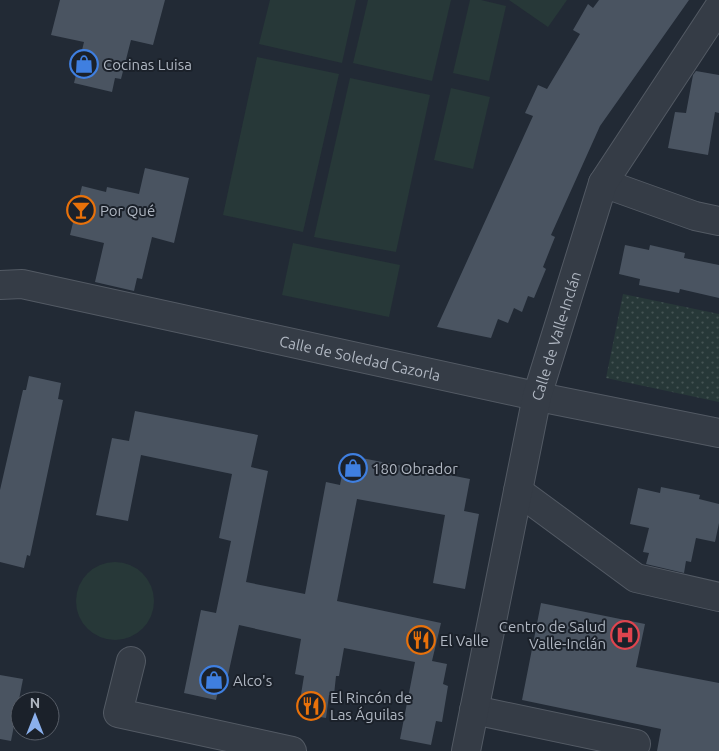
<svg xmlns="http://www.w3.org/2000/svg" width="719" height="751" font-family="Ubuntu,sans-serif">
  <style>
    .green { fill: url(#green-dots) }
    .pitch { fill: #273838 }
    .building { fill: #4a5461 }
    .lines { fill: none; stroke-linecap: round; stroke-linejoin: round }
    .minor-casing { stroke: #535a64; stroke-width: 30 }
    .minor { stroke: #353c46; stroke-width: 28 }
    .labels { text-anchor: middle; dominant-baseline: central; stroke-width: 4; stroke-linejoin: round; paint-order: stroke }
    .poi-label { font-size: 15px; fill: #b0b7c2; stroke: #1b212a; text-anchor: start }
    .street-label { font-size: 15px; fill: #b0b7c2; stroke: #1b212a }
  </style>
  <defs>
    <pattern id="green-dots" width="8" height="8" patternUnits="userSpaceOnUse" patternTransform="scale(1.25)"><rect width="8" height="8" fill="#273838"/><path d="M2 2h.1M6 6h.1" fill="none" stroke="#445353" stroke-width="1.8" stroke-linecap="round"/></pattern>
  </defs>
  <rect width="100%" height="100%" fill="#222a35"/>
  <path class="green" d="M 623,294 L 719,314 L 719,402 L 606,378 Z"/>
  <g class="pitch">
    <path d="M 270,0 L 356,0 L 342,63 L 259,44 Z"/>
    <path d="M 368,0 L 451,0 L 432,81 L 353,63 Z"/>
    <path d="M 470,0 L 481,0 L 506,6 L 489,81 L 453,73 Z"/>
    <path d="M 509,0 L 567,0 L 548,27 Z"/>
    <path d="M 257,57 L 339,74 L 303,232 L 223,215 Z"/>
    <path d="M 350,78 L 430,95 L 396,252 L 314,237 Z"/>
    <path d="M 451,88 L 490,97 L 473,169 L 434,160 Z"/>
    <path d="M 293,243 L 400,265 L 389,317 L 282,295 Z"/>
    <circle cx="115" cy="601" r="39"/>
  </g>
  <g class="building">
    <path d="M 60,0 L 165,0 L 153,45 L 131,40 L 121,79 L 115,78 L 112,92 L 74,83 L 84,42 L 51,35 Z"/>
    <path d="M 599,0 L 689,0 L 600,126 L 551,235 L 555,237 L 543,267 L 546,269 L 534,298 L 528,296 L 522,312 L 514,308 L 508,323 L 498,319 L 491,338 L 437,327 L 533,116 L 525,113 L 538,85 L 547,89 L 580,34 L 573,30 L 588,4 L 593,8 Z"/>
    <path d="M 696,71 L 719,75 L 719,113 L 715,112 L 708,155 L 668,148 L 675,112 L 686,113 L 693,75 Z"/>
    <path d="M 145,168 L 189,178 L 174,243 L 152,237 L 142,279 L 137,278 L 134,291 L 95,282 L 104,243 L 70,235 L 82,186 L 106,192 L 107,187 L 139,194 Z"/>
    <path d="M 625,245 L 649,250 L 650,245 L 685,253 L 684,258 L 719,265 L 719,298 L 680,289 L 679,293 L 639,285 L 640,279 L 619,274 Z"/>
    <path d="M 29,376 L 61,383 L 58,399 L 63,400 L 30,556 L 27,555 L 24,568 L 0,562 L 0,490 L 23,390 L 26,390 Z"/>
    <path d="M 135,411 L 258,435 L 251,467 L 268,471 L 246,582 L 305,594 L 326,482 L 340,485 L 346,455 L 470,479 L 464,511 L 479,514 L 465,589 L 433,583 L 445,515 L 357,499 L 337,601 L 441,623 L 432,661 L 447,664 L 443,684 L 448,686 L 442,722 L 436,721 L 431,745 L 400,739 L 415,662 L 344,648 L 339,676 L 336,676 L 334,695 L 329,695 L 326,718 L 298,713 L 304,676 L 295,674 L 301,639 L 239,625 L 228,675 L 222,673 L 216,700 L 184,693 L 201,610 L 216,613 L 231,541 L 219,538 L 232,474 L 141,455 L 128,521 L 96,515 L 112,438 L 129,441 Z"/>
    <path d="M 661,487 L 700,495 L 699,499 L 719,504 L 719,523 L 715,542 L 696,538 L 691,562 L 686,561 L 684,573 L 646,564 L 649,553 L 643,552 L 649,528 L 630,524 L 638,488 L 660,493 Z"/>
    <path d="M 541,603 L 645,624 L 636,667 L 719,683 L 719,751 L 657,751 L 661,729 L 522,700 Z"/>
    <path d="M 0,675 L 23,679 L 11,741 L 0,739 Z"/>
  </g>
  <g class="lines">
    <defs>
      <g id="minor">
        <path d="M 603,183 L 695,216 L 719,221"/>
        <path id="s1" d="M 0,285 L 22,284 L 554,400 L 719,433"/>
        <path d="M 518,491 L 636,578 L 719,597"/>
        <path d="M 131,661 L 118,713 L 292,751"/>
        <path d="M 474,710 L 636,744"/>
        <path id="s2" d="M 466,751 L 537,396 L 603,183 L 719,7"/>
      </g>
    </defs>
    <use href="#minor" class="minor-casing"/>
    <use href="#minor" class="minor"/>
  </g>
  <defs>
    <symbol id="shop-ring" viewBox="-11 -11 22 22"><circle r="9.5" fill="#1b212a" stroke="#3f7fe0" stroke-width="1.5"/><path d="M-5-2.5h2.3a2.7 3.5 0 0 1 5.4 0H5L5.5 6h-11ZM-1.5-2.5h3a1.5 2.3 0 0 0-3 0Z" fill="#3f7fe0"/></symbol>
    <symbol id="bar-ring" viewBox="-11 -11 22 22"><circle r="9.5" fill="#1b212a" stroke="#e8710a" stroke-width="1.5"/><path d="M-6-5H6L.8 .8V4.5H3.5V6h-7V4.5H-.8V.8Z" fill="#e8710a"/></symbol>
    <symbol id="hospital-ring" viewBox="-11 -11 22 22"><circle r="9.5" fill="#1b212a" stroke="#e0444e" stroke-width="1.5"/><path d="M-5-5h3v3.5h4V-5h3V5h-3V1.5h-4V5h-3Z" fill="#e0444e"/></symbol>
    <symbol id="restaurant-ring" viewBox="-11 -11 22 22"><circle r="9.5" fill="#1b212a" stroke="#e8710a" stroke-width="1.5"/><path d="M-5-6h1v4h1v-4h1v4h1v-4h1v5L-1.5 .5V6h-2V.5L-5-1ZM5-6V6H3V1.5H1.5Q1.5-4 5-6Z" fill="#e8710a"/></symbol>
  </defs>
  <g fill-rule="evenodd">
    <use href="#shop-ring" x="68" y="48" width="32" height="32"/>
    <use href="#bar-ring" x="65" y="194" width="32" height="32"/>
    <use href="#shop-ring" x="337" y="452" width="32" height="32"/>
    <use href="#hospital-ring" x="609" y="619" width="32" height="32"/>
    <use href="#restaurant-ring" x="405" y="624" width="32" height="32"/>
    <use href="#shop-ring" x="198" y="664" width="32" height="32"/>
    <use href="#restaurant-ring" x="295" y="690" width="32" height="32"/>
  </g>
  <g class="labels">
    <g class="poi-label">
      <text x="103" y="64">Cocinas Luisa</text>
      <text x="100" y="210">Por Qué</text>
      <text x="372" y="468">180 Obrador</text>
      <text x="606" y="626" text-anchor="end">Centro de Salud<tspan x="606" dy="17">Valle-Inclán</tspan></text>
      <text x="440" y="640">El Valle</text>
      <text x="233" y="680">Alco's</text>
      <text x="330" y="697">El Rincón de<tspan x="330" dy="17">Las Águilas</tspan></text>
    </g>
    <g class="street-label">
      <text stroke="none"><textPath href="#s2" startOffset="425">Calle de Valle-Inclán</textPath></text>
      <text stroke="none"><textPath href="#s1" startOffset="368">Calle de Soledad Cazorla</textPath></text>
    </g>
  </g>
  <g transform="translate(35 716)"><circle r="24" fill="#1b212a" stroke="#575d67"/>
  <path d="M0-4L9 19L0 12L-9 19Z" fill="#8bb0ed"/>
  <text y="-8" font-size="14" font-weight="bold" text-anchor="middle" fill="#b0b7c2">N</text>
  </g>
</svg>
